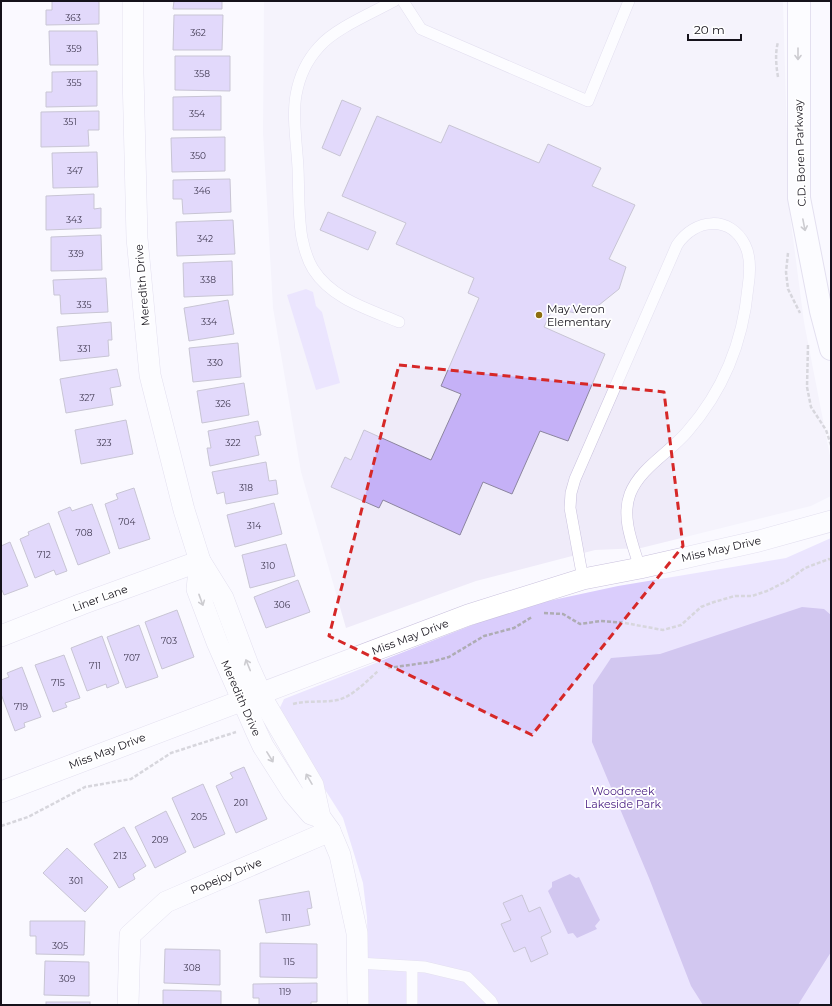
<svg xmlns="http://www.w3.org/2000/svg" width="832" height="1006" font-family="Montserrat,sans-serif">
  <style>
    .built { fill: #efebf9 }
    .green { fill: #dacdfc }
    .water { fill: #a389de }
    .building { fill: #c5b1f7; stroke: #8c859f }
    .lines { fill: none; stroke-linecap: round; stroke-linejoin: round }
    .lane-casing { stroke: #c9c1dd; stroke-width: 12 }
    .street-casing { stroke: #c9c1dd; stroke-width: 22 }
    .secondary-casing { stroke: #c9c1dd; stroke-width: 24 }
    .path { stroke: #aeacb3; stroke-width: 2.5; stroke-dasharray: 4 2; stroke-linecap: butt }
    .lane { stroke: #fff; stroke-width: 11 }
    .street { stroke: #fff; stroke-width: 21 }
    .secondary { stroke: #fff; stroke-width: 22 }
    .oneway { stroke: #969498 }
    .marked { fill: none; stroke: #d62828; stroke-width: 3; stroke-dasharray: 8 5; stroke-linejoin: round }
    .poi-dot { fill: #8d6d0f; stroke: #fff; stroke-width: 1.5 }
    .labels { text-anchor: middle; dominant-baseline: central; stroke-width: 3.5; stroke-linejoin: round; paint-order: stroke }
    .number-label { font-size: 9px; fill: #413a52 }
    .street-label { font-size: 11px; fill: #15121b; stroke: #fff }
    .poi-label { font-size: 11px; fill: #15121b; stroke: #fff; text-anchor: start }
    .park-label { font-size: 11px; fill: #4b2184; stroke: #fff }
  </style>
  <rect width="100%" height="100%" fill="#faf9ff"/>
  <path class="built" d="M 264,1 L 783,1 L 789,207 L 804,322 L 831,461 L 831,496 L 811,506 L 641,548 L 595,550 L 476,581 L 346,628 L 301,472 L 273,308 L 263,133 Z"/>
  <g class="green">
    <path d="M 306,289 L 313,292 L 316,306 L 322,312 L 340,383 L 316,390 L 287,295 Z"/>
    <path d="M 831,538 L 831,1005 L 369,1005 L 367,917 L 363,883 L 343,818 L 277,714 L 284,699 L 516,608 L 618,586 L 786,558 Z"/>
  </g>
  <g class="water">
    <path d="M 802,607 L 824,609 L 831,615 L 831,952 L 798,1005 L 703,1005 L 691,986 L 649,878 L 592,742 L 593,685 L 611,658 L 660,654 Z"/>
    <path d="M 570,874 L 576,878 L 579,877 L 600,920 L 595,926 L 597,929 L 577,938 L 573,933 L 568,934 L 548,891 L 552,887 L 552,882 Z"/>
  </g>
  <g class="building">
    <path d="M 52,1 L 99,1 L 99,24 L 46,25 L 46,10 L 52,10 Z"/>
    <path d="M 174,1 L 222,1 L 222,9 L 173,9 Z"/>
    <path d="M 174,15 L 223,15 L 222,50 L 173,50 Z"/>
    <path d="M 49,31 L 97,31 L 98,65 L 50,65 Z"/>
    <path d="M 175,56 L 230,56 L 230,91 L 175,90 Z"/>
    <path d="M 97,71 L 97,106 L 46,107 L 46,92 L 52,92 L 52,72 Z"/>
    <path d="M 221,96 L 221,130 L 173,130 L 173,97 Z"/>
    <path d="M 342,100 L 361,108 L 340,156 L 322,148 Z"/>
    <path d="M 99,111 L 99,130 L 88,130 L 89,146 L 41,147 L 41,112 Z"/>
    <path d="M 377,116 L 441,143 L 449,125 L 539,163 L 548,144 L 601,168 L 592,186 L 635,205 L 609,259 L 626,267 L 619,289 L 599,305 L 575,313 L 553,308 L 544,327 L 605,354 L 568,441 L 540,431 L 512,494 L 483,482 L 460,535 L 383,500 L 379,508 L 331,487 L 345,457 L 351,460 L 364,430 L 431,460 L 461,394 L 441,386 L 479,298 L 468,293 L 474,278 L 396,244 L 406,223 L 342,196 Z"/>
    <path d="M 225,137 L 225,171 L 172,172 L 171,138 Z"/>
    <path d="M 97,152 L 98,187 L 53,188 L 52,153 Z"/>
    <path d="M 230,179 L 231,212 L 183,214 L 182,199 L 173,199 L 173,180 Z"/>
    <path d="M 94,194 L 94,209 L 101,208 L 101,228 L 46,230 L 46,196 Z"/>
    <path d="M 328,212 L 376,232 L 368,250 L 320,230 Z"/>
    <path d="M 233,220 L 235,254 L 177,256 L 176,222 Z"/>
    <path d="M 101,235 L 102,270 L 51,271 L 51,237 Z"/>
    <path d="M 232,261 L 233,295 L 184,297 L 183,263 Z"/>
    <path d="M 106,278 L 108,312 L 61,314 L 60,295 L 54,295 L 53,280 Z"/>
    <path d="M 228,300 L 234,334 L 189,341 L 184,308 Z"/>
    <path d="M 111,322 L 112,340 L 108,340 L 109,356 L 60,361 L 57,327 Z"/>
    <path d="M 238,343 L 241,377 L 193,382 L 189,348 Z"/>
    <path d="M 117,369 L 121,386 L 110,388 L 113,405 L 66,413 L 60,379 Z"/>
    <path d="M 244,383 L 249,415 L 202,423 L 197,391 Z"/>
    <path d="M 126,420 L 133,454 L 81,464 L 75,430 Z"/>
    <path d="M 258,421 L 261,435 L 255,436 L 259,455 L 210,466 L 207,448 L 211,448 L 208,431 Z"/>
    <path d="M 266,462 L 269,481 L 276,480 L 278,494 L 226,504 L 224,492 L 217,494 L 212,472 Z"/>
    <path d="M 134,488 L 150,539 L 119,549 L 105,504 L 118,499 L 116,494 Z"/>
    <path d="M 274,503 L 282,534 L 235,547 L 227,515 Z"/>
    <path d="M 92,504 L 110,553 L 78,565 L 58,512 L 70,507 L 72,511 Z"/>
    <path d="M 49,523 L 67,571 L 56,575 L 54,570 L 35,578 L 20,539 L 29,535 L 28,532 Z"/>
    <path d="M 10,542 L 28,586 L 4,595 L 2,590 L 1,590 L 1,546 Z"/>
    <path d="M 286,544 L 295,576 L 250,588 L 242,555 Z"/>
    <path d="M 298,580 L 310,612 L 266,628 L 254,597 Z"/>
    <path d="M 177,610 L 194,657 L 162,669 L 145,622 Z"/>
    <path d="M 139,625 L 158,677 L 126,688 L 107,637 Z"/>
    <path d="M 102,636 L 119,683 L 107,688 L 106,684 L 87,691 L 71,648 Z"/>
    <path d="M 64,655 L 80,698 L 65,703 L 67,707 L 53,712 L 35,665 Z"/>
    <path d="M 22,667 L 41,717 L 24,723 L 25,727 L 15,731 L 1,694 L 1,680 L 9,677 L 7,673 Z"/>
    <path d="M 244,767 L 267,819 L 236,833 L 216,786 L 233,778 L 230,773 Z"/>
    <path d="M 203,784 L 225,834 L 194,848 L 172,798 Z"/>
    <path d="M 166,811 L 186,852 L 155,868 L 135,827 Z"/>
    <path d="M 124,827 L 146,866 L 133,874 L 135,879 L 119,888 L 94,844 Z"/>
    <path d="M 67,848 L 108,887 L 85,912 L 43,873 Z"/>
    <path d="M 309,891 L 312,908 L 307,909 L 310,925 L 266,933 L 259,900 Z"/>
    <path d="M 522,895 L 529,912 L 540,907 L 551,932 L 541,937 L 548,954 L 531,962 L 525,947 L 514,952 L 501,924 L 511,920 L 503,903 Z"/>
    <path d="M 30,921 L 85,921 L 84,955 L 36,954 L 36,936 L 30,936 Z"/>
    <path d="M 260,943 L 317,944 L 317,978 L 260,977 Z"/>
    <path d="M 165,949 L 220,950 L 220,985 L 164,983 Z"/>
    <path d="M 45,961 L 89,962 L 89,996 L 44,995 Z"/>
    <path d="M 317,983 L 317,1002 L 311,1002 L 311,1005 L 259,1005 L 259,998 L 253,998 L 253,984 Z"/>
    <path d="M 163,990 L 221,991 L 221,1005 L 163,1005 Z"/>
    <rect x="46" y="1002" width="44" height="3"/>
  </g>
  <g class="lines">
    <defs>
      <g id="lane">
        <path d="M 394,1 C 372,13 334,29 319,47 C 307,60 299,78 296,95 C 292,117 297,146 298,168 C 299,189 298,217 302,238 C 304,248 307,259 313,269 C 332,299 368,309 399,322"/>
        <path d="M 403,1 L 421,29 L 588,101 L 629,1"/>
        <path d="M 583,579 L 570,508 L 571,493 L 575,479 L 677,245 C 695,218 730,215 745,245 C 751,257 750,274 748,287 C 743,342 723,391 687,432 C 669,453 640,468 630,494 C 621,518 633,545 640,568"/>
        <path d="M 358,963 L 425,967 L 467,977 L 491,1001 L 493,1005"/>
        <path d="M 412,967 L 412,1005"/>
      </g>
      <g id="street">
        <path d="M 133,1 L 133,73 L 137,238 L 150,375 L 184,510 L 200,561 L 223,598 L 248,665 L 266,705 L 313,785 L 320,817 L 330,831 L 340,855 L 357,933 L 358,1005"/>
        <path d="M 200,561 L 197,589 L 217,642 L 256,731 L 263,746 L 293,793 L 311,814 L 320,817"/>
        <path d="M 1,636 L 82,604 L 200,561"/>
        <path d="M 1,792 L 468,615 L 583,579 L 640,568 L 759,541 L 831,521"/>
        <path d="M 128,1005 L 130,935 L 166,902 L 330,831"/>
      </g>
      <path id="secondary" d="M 799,1 L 799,198 L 821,311 L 831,349"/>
    </defs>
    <use href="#lane" class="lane-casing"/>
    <use href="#street" class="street-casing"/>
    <use href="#secondary" class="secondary-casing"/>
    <g class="path">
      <path d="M 778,77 C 776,65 775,53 778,42"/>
      <path d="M 788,253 L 786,272 L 788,289 L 800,313"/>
      <path d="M 808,345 L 807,387 L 811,407 L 826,430 L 831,445"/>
      <path d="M 544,613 L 563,614 L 580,624 L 601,621 L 625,623 L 663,630 L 681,625 L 701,607 L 714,602 L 735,596 L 752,596 L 767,591 L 787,581 L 805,568 L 829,559 L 831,560"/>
      <path d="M 388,668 L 431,662 L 449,657 L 484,636 L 514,628 L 532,617"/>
      <path d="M 293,704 C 308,700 322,703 337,700 C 351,698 368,680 378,671"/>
      <path d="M 1,826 L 28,817 L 85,787 L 131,779 L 171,753 L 236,732"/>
    </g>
    <use href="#lane" class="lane"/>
    <use href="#street" class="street"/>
    <use href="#secondary" class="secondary"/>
  </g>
  <defs><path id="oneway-shaft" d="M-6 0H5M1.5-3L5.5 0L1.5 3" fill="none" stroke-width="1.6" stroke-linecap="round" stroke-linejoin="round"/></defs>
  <g class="oneway">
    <use href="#oneway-shaft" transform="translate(798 54) rotate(90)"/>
    <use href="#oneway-shaft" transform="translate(804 225) rotate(79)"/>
    <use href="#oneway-shaft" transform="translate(201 600) rotate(70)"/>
    <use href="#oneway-shaft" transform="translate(248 665) rotate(-112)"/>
    <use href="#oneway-shaft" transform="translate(270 757) rotate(58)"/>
    <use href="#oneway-shaft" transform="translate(309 779) rotate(-120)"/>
  </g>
  <path d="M0 0H832V1006H0ZM 399,365 L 664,392 L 683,546 L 532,735 L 329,636 Z" fill="#faf9ff" fill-opacity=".55" fill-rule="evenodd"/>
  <path class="marked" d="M 399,365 L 664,392 L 683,546 L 532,735 L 329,636 Z"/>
  <circle class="poi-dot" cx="539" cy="315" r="4"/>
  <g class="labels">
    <g class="number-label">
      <text x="73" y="17">363</text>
      <text x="198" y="32">362</text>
      <text x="74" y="48">359</text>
      <text x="202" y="73">358</text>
      <text x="74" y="82">355</text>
      <text x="197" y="113">354</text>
      <text x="70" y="121">351</text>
      <text x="198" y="155">350</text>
      <text x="75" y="170">347</text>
      <text x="202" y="190">346</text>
      <text x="74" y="219">343</text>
      <text x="205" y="238">342</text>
      <text x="76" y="253">339</text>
      <text x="208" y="279">338</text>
      <text x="84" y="304">335</text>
      <text x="209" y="321">334</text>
      <text x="84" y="348">331</text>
      <text x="215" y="362">330</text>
      <text x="87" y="397">327</text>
      <text x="223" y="403">326</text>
      <text x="104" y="442">323</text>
      <text x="233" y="442">322</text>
      <text x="246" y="487">318</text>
      <text x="127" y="521">704</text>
      <text x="254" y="525">314</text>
      <text x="84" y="532">708</text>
      <text x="44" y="554">712</text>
      <text x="268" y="565">310</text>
      <text x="282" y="604">306</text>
      <text x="169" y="640">703</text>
      <text x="132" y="657">707</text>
      <text x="95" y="665">711</text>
      <text x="58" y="682">715</text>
      <text x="21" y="706">719</text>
      <text x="241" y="802">201</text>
      <text x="199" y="816">205</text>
      <text x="160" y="839">209</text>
      <text x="120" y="855">213</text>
      <text x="76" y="880">301</text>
      <text x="286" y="917">111</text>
      <text x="60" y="945">305</text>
      <text x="289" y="961">115</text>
      <text x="192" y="967">308</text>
      <text x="67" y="978">309</text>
      <text x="285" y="991">119</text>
    </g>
    <g class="street-label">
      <text transform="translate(800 153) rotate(-92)">C.D. Boren Parkway</text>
      <text transform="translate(142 285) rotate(-95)">Meredith Drive</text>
      <text transform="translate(721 549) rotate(-13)">Miss May Drive</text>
      <text transform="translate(100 598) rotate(-20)">Liner Lane</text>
      <text transform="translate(410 637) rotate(-21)">Miss May Drive</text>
      <text transform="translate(241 698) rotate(66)">Meredith Drive</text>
      <text transform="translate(107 751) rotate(-21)">Miss May Drive</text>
      <text transform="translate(226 876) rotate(-23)">Popejoy Drive</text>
    </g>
    <g class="poi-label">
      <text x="547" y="309">May Veron<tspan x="547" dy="13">Elementary</tspan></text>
    </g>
    <g class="park-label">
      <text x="623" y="791">Woodcreek<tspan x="623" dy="13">Lakeside Park</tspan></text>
    </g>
  </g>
  <rect width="832" height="1006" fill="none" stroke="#15121b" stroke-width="4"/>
  <path d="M688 34v6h53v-6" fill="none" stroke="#15121b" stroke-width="2"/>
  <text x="694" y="34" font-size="12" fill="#15121b" stroke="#ffffff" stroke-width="3" paint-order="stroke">20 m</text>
</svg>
